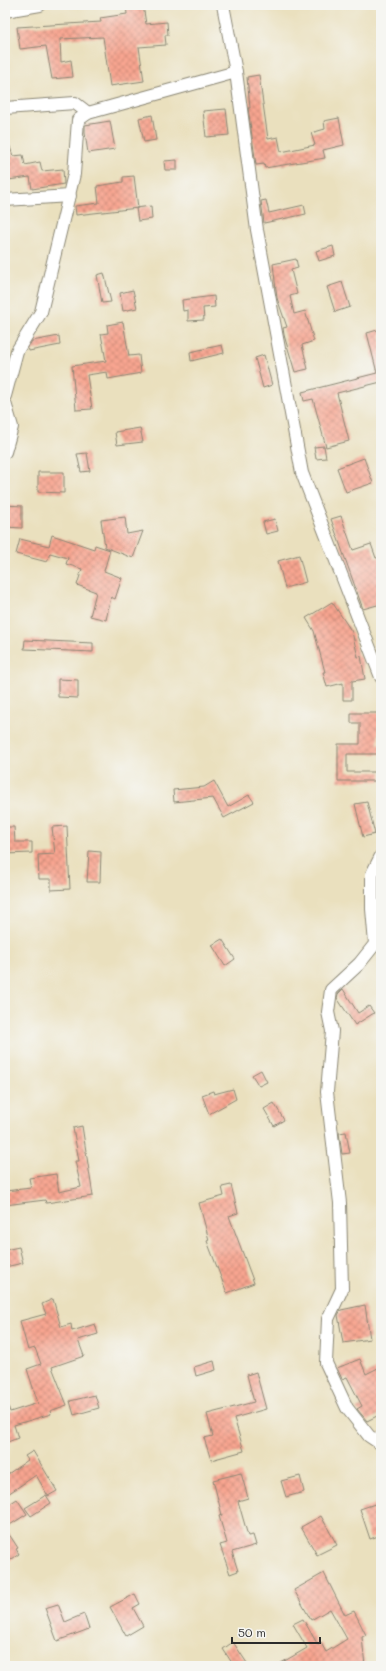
<svg xmlns="http://www.w3.org/2000/svg" width="386" height="1671" font-family="Mali,sans-serif">
  <style>
    .building { fill: url(#building-cross-hatch) }
    .lines { fill: none; stroke-linecap: round; stroke-linejoin: round }
    .minor-casing { stroke: #8a8674; stroke-width: 14 }
    .minor { stroke: #fff; stroke-width: 12 }
  </style>
  <defs>
    <pattern id="building-cross-hatch" width="8" height="8" patternUnits="userSpaceOnUse"><rect width="8" height="8" fill="#f8a590"/><path d="M0 0l8 8M0 8l8-8" fill="none" stroke="#c98776"/></pattern>
  </defs>
  <rect width="100%" height="100%" fill="#f6f6f2"/>
  <filter id="ink" filterUnits="userSpaceOnUse"><feTurbulence type="fractalNoise" baseFrequency=".025" numOctaves="2"/><feDisplacementMap in="SourceGraphic" scale="8" xChannelSelector="R" yChannelSelector="G"/><feConvolveMatrix kernelMatrix="1 2 1 2 8 2 1 2 1" color-interpolation-filters="sRGB"/></filter>
  <filter id="wash" filterUnits="userSpaceOnUse"><feTurbulence type="fractalNoise" baseFrequency=".012" numOctaves="4" result="noise"/><feDisplacementMap in="SourceGraphic" scale="16" xChannelSelector="R" yChannelSelector="G"/><feGaussianBlur stdDeviation="0.9" result="paint"/><feColorMatrix in="noise" values="0 0 0 0 0 0 0 0 0 0 0 0 0 0 0 0 0 1.4 0 .05"/><feComposite in="paint" operator="in"/></filter>
  <g filter="url(#wash)">
    <rect width="100%" height="100%" fill="#eae0be"/>
    <g id="blocks">
      <g class="building">
        <path d="M 126,5 L 143,5 L 146,24 L 167,22 L 168,35 L 165,35 L 166,45 L 139,47 L 144,81 L 110,86 L 103,37 L 60,39 L 61,62 L 71,60 L 73,77 L 52,79 L 46,46 L 20,49 L 17,27 L 101,22 L 100,18 L 127,14 Z"/>
        <path d="M 259,75 L 268,139 L 278,137 L 281,152 L 315,145 L 311,133 L 325,129 L 324,121 L 339,118 L 344,145 L 323,150 L 325,158 L 265,168 L 264,164 L 256,165 L 248,108 L 250,108 L 247,77 Z"/>
        <path d="M 226,109 L 229,135 L 206,137 L 203,111 Z"/>
        <path d="M 152,115 L 156,140 L 144,142 L 139,118 Z"/>
        <path d="M 110,121 L 115,149 L 88,153 L 85,133 L 85,125 Z"/>
        <path d="M 7,138 L 13,156 L 23,155 L 25,165 L 40,162 L 42,171 L 63,169 L 64,184 L 32,189 L 30,177 L 8,180 L 8,178 L 5,179 L 5,139 Z"/>
        <path d="M 177,160 L 177,170 L 165,170 L 164,161 Z"/>
        <path d="M 134,176 L 138,208 L 76,215 L 75,206 L 99,203 L 97,186 L 123,182 L 123,177 Z"/>
        <path d="M 266,200 L 269,213 L 304,205 L 306,214 L 264,223 L 261,201 Z"/>
        <path d="M 151,206 L 152,219 L 138,221 L 136,208 Z"/>
        <path d="M 333,246 L 335,256 L 319,261 L 316,251 Z"/>
        <path d="M 296,259 L 298,268 L 291,270 L 297,294 L 290,296 L 294,314 L 305,311 L 314,341 L 302,345 L 308,369 L 295,372 L 284,335 L 283,328 L 287,327 L 277,298 L 273,264 Z"/>
        <path d="M 104,273 L 111,302 L 102,303 L 97,275 Z"/>
        <path d="M 342,282 L 350,307 L 335,312 L 327,287 Z"/>
        <path d="M 133,290 L 137,308 L 123,311 L 120,293 Z"/>
        <path d="M 214,296 L 215,307 L 203,308 L 204,320 L 188,321 L 188,310 L 183,311 L 182,300 Z"/>
        <path d="M 123,322 L 129,356 L 139,355 L 141,373 L 108,379 L 107,372 L 87,375 L 92,409 L 76,410 L 72,366 L 106,361 L 101,334 L 108,333 L 107,325 Z"/>
        <path d="M 381,329 L 381,382 L 337,393 L 349,441 L 326,447 L 313,399 L 304,401 L 302,392 L 377,373 L 367,333 Z"/>
        <path d="M 59,336 L 60,345 L 29,351 L 28,347 L 32,341 Z"/>
        <path d="M 222,345 L 224,353 L 191,361 L 190,352 Z"/>
        <path d="M 264,355 L 272,385 L 263,388 L 255,358 Z"/>
        <path d="M 140,428 L 143,442 L 117,445 L 115,432 Z"/>
        <path d="M 324,446 L 326,458 L 316,459 L 314,447 Z"/>
        <path d="M 87,453 L 90,471 L 81,472 L 77,454 Z"/>
        <path d="M 364,458 L 373,483 L 346,492 L 337,468 Z"/>
        <path d="M 38,472 L 64,472 L 64,493 L 38,492 Z"/>
        <path d="M 5,505 L 22,506 L 22,528 L 5,527 Z"/>
        <path d="M 341,516 L 353,550 L 371,544 L 376,558 L 381,557 L 381,604 L 363,609 L 331,519 Z"/>
        <path d="M 125,517 L 127,534 L 143,531 L 133,558 L 105,547 L 101,520 Z"/>
        <path d="M 275,519 L 278,531 L 266,534 L 263,522 Z"/>
        <path d="M 52,535 L 94,549 L 95,545 L 110,550 L 104,571 L 122,578 L 115,599 L 111,597 L 106,620 L 90,616 L 96,592 L 77,585 L 82,569 L 66,564 L 68,558 L 50,553 L 47,562 L 16,554 L 20,539 L 49,546 Z"/>
        <path d="M 299,555 L 306,582 L 285,588 L 278,561 Z"/>
        <path d="M 332,602 L 352,632 L 358,657 L 361,656 L 365,679 L 352,681 L 352,700 L 343,700 L 343,683 L 327,687 L 323,672 L 325,672 L 314,631 L 306,618 Z"/>
        <path d="M 25,640 L 93,643 L 93,652 L 24,649 Z"/>
        <path d="M 58,679 L 78,680 L 78,698 L 58,697 Z"/>
        <path d="M 351,713 L 379,713 L 378,744 L 381,744 L 381,754 L 347,754 L 347,772 L 381,772 L 381,781 L 338,781 L 338,744 L 360,744 L 360,723 L 351,723 Z"/>
        <path d="M 214,781 L 228,807 L 249,795 L 254,802 L 224,818 L 213,798 L 174,802 L 173,790 L 204,787 Z"/>
        <path d="M 367,802 L 375,834 L 363,837 L 355,804 Z"/>
        <path d="M 67,826 L 70,889 L 51,890 L 51,879 L 39,879 L 38,855 L 55,854 L 52,827 Z"/>
        <path d="M 5,827 L 14,827 L 15,842 L 32,842 L 32,853 L 5,854 Z"/>
        <path d="M 89,851 L 101,852 L 100,882 L 87,882 Z"/>
        <path d="M 222,939 L 235,959 L 225,966 L 212,945 Z"/>
        <path d="M 343,989 L 358,1013 L 369,1006 L 374,1013 L 355,1025 L 337,998 L 338,994 Z"/>
        <path d="M 261,1070 L 267,1082 L 259,1086 L 252,1075 Z"/>
        <path d="M 233,1089 L 236,1099 L 209,1114 L 202,1095 L 213,1091 L 214,1094 Z"/>
        <path d="M 274,1103 L 284,1120 L 274,1126 L 264,1109 Z"/>
        <path d="M 82,1126 L 93,1196 L 46,1203 L 45,1200 L 5,1205 L 5,1191 L 31,1188 L 29,1178 L 56,1174 L 59,1192 L 81,1187 L 75,1161 L 79,1161 L 73,1128 Z"/>
        <path d="M 346,1132 L 350,1153 L 342,1154 L 339,1133 Z"/>
        <path d="M 231,1185 L 238,1213 L 229,1216 L 254,1283 L 227,1293 L 207,1241 L 209,1240 L 199,1203 L 224,1196 L 222,1187 Z"/>
        <path d="M 19,1247 L 23,1263 L 5,1267 L 5,1250 Z"/>
        <path d="M 53,1299 L 61,1327 L 71,1324 L 72,1331 L 95,1324 L 98,1334 L 78,1340 L 84,1356 L 52,1367 L 67,1405 L 50,1411 L 51,1414 L 14,1425 L 18,1438 L 5,1443 L 5,1404 L 7,1403 L 10,1412 L 38,1403 L 27,1369 L 41,1364 L 35,1348 L 28,1350 L 20,1321 L 46,1314 L 42,1304 Z"/>
        <path d="M 365,1305 L 370,1339 L 343,1343 L 338,1315 L 341,1310 Z"/>
        <path d="M 360,1359 L 366,1374 L 378,1368 L 381,1375 L 381,1414 L 367,1421 L 357,1409 L 362,1406 L 347,1377 L 342,1379 L 337,1368 Z"/>
        <path d="M 214,1361 L 216,1370 L 196,1376 L 194,1367 Z"/>
        <path d="M 256,1372 L 266,1409 L 234,1418 L 244,1451 L 211,1460 L 204,1438 L 213,1436 L 207,1414 L 254,1402 L 247,1375 Z"/>
        <path d="M 95,1395 L 99,1408 L 74,1415 L 70,1401 Z"/>
        <path d="M 33,1451 L 57,1491 L 48,1496 L 36,1475 L 5,1496 L 5,1476 L 28,1460 L 25,1456 Z"/>
        <path d="M 241,1473 L 248,1498 L 238,1501 L 248,1536 L 253,1535 L 256,1545 L 232,1552 L 238,1571 L 230,1574 L 220,1545 L 227,1543 L 219,1516 L 222,1515 L 213,1480 Z"/>
        <path d="M 300,1476 L 304,1492 L 286,1497 L 281,1481 Z"/>
        <path d="M 46,1495 L 51,1503 L 31,1516 L 25,1508 Z"/>
        <path d="M 17,1499 L 27,1514 L 5,1528 L 5,1507 Z"/>
        <path d="M 381,1502 L 381,1535 L 370,1539 L 360,1509 Z"/>
        <path d="M 321,1516 L 337,1545 L 317,1555 L 301,1527 Z"/>
        <path d="M 5,1528 L 18,1548 L 16,1549 L 19,1554 L 5,1564 Z"/>
        <path d="M 324,1573 L 345,1615 L 354,1611 L 366,1635 L 362,1637 L 365,1666 L 276,1666 L 307,1648 L 293,1624 L 303,1619 L 318,1645 L 321,1643 L 326,1652 L 347,1639 L 330,1609 L 311,1620 L 294,1590 Z"/>
        <path d="M 135,1594 L 140,1604 L 133,1608 L 143,1626 L 126,1636 L 110,1607 Z"/>
        <path d="M 58,1604 L 65,1622 L 84,1614 L 89,1629 L 57,1641 L 45,1608 Z"/>
        <path d="M 233,1642 L 249,1666 L 234,1666 L 223,1649 Z"/>
      </g>
    </g>
  </g>
  <g filter="url(#ink)">
    <use href="#blocks" fill-opacity="0" stroke="#8a8674" stroke-width="1"/>
    <g class="lines">
      <defs>
        <g id="minor">
          <path d="M 223,5 L 236,72 L 257,230 L 302,473 L 381,677"/>
          <path d="M 5,11 L 40,5"/>
          <path d="M 5,108 L 75,103 L 88,113"/>
          <path d="M 5,200 L 70,196"/>
          <path d="M 5,396 L 17,351 L 41,312 L 74,174 L 78,120 L 88,113 L 236,72"/>
          <path d="M 5,403 L 12,427 L 5,452"/>
          <path d="M 381,856 L 372,874 L 372,909 L 375,944 L 359,964 L 331,990 L 328,1012 L 332,1031 L 327,1092 L 340,1203 L 342,1289 L 328,1319 L 326,1363 L 347,1408 L 369,1436 L 381,1444"/>
        </g>
      </defs>
      <use href="#minor" class="minor-casing"/>
      <use href="#minor" class="minor"/>
    </g>
  </g>
  <rect width="386" height="1671" fill="none" stroke="#f6f6f2" stroke-width="20"/>
  <path d="M232 1637v6h88v-6" fill="none" stroke="#2b2b2b" stroke-width="2"/>
  <text x="238" y="1637" font-size="12" fill="#2b2b2b" stroke="#f6f6f2" stroke-width="3" paint-order="stroke">50 m</text>
</svg>
